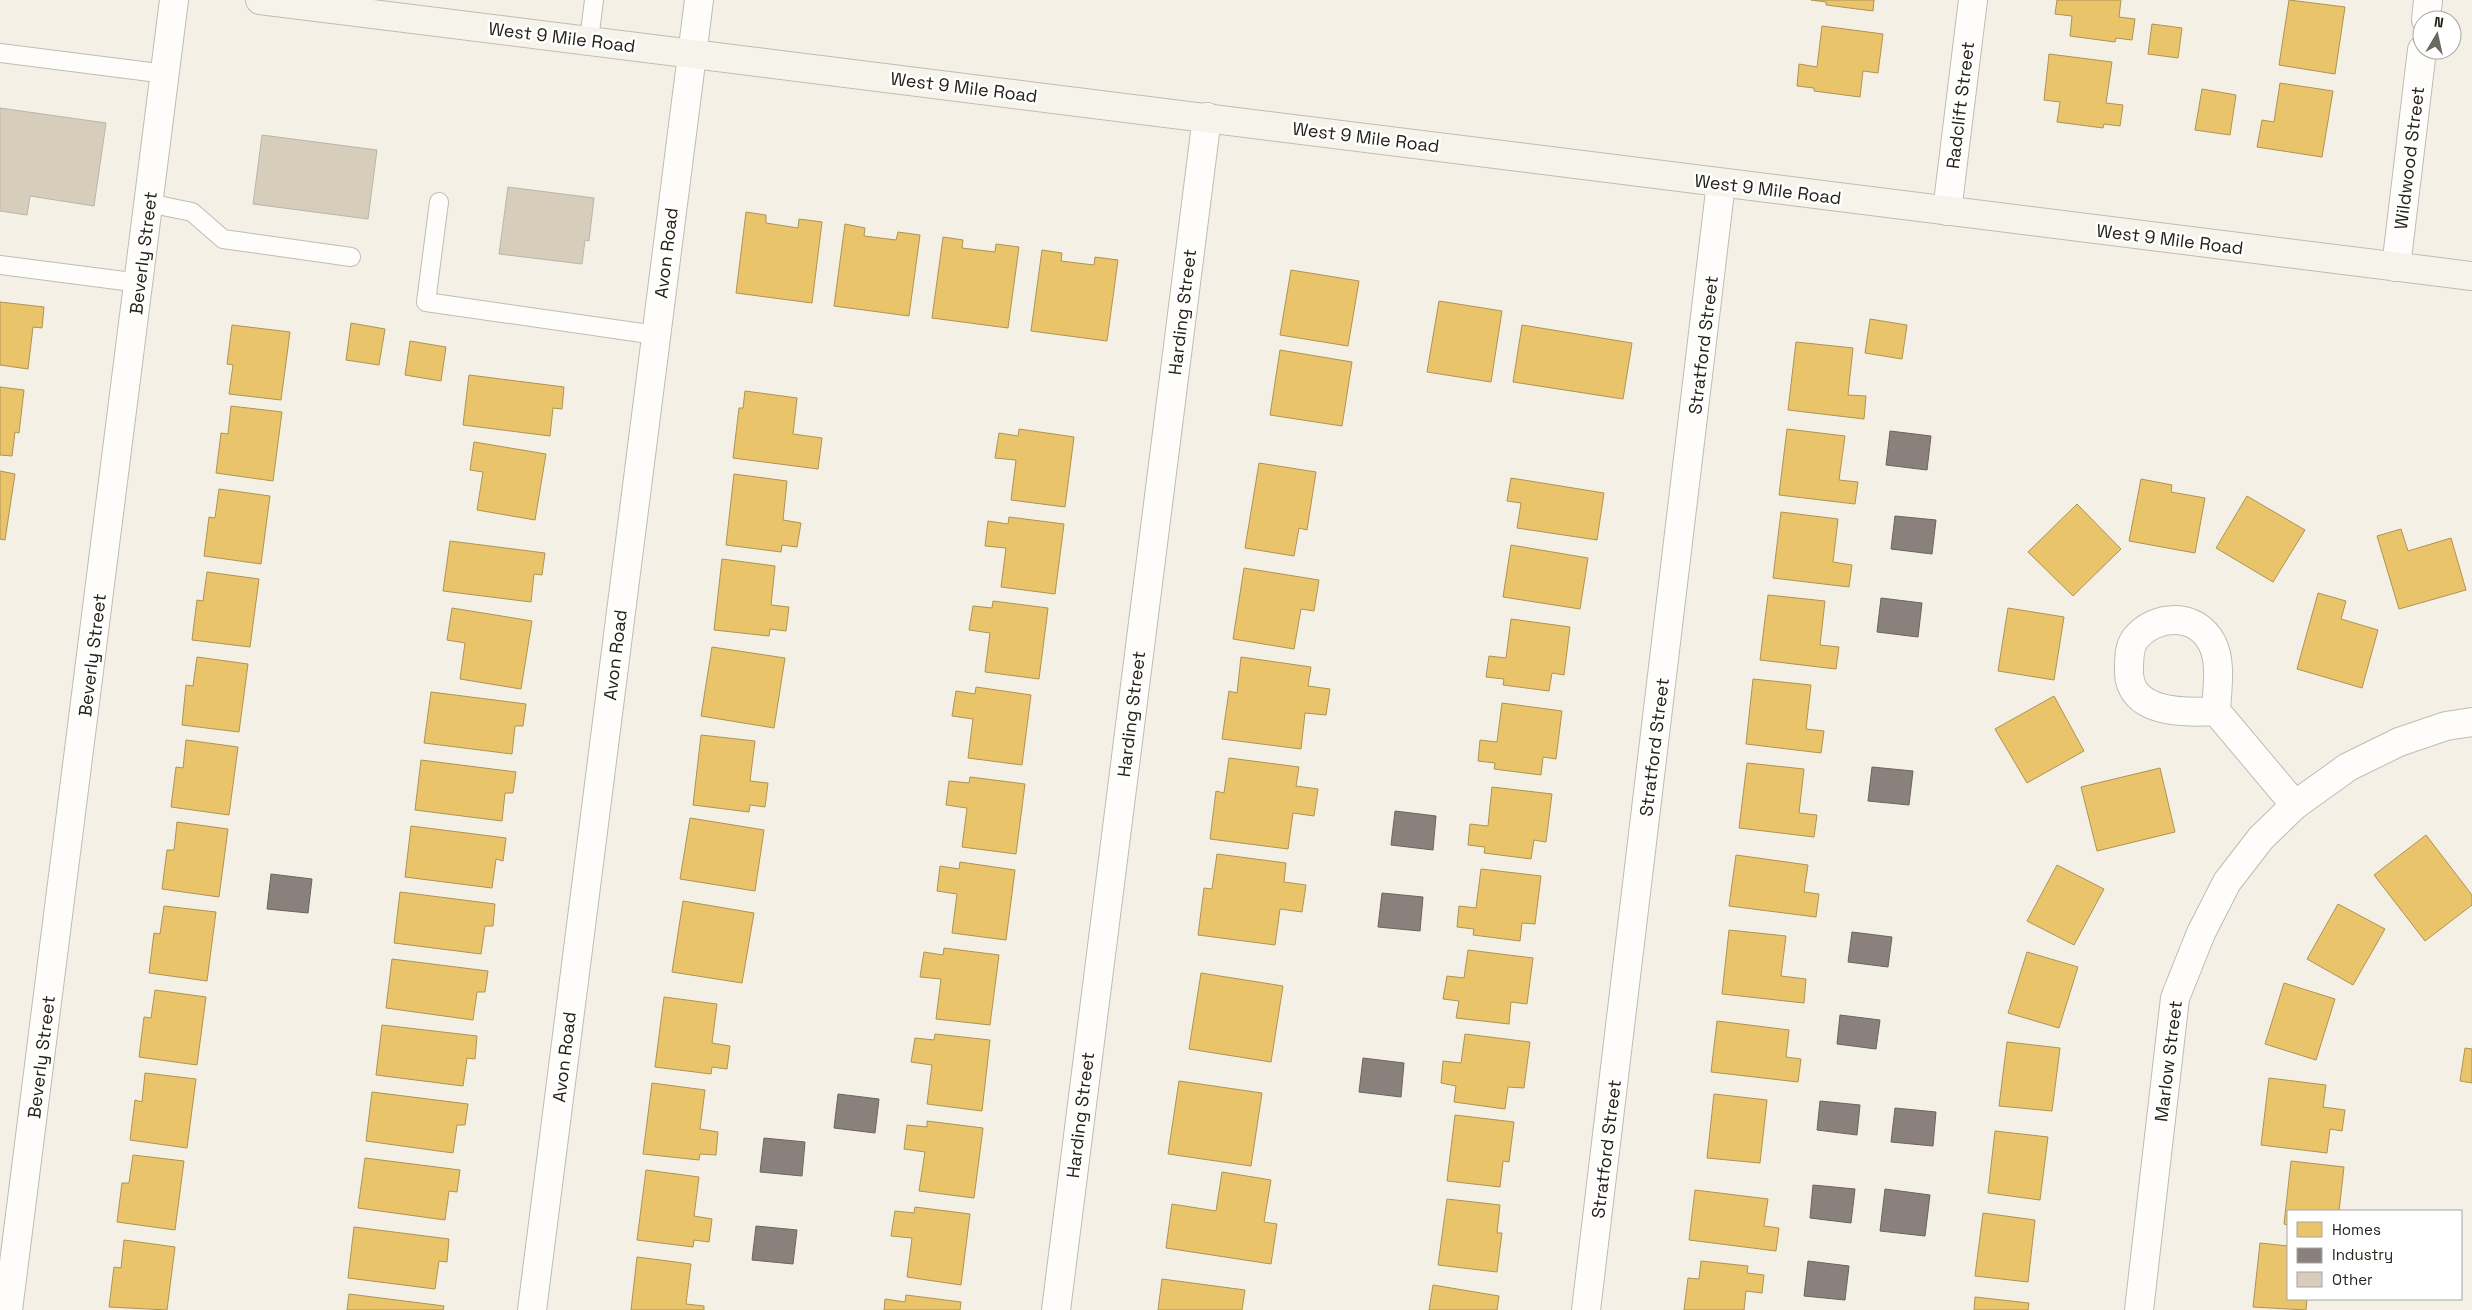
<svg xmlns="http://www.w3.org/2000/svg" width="2472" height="1310" font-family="'Space Grotesk',sans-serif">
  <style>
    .homes { fill: #e9c46a; stroke: #ae9352 }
    .industry { fill: #8a817c; stroke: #6b645e }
    .building { fill: #d6ceba; stroke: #b9b5ad }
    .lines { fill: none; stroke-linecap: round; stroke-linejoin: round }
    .lane-casing { stroke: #c0bcb3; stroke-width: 20 }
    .street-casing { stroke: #c0bcb3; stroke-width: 30 }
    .secondary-casing { stroke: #c0bcb3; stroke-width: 30 }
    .lane { stroke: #fefdfb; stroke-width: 18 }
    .street { stroke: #fefdfb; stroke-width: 28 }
    .secondary { stroke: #f6f3eb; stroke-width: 28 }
    .labels { text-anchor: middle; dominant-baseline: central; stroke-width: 5; stroke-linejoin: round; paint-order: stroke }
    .street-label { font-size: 18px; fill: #232119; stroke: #fff }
  </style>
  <rect width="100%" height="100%" fill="#f5f0e5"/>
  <g class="homes">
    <path d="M 1811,0 L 1874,0 L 1873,11 L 1826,5 L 1826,2 Z"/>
    <path d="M 2057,0 L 2121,0 L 2119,17 L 2135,19 L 2132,40 L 2116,38 L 2115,42 L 2070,36 L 2072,16 L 2055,14 Z"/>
    <path d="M 2289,0 L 2345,7 L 2335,74 L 2279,65 Z"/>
    <path d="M 2152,24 L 2182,28 L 2178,58 L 2148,54 Z"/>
    <path d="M 1822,26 L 1883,34 L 1878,73 L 1863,71 L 1860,97 L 1814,91 L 1814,88 L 1797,86 L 1799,64 L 1817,67 Z"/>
    <path d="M 2049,54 L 2112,62 L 2106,103 L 2123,105 L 2120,126 L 2104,124 L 2103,128 L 2057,122 L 2060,102 L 2044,100 Z"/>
    <path d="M 2280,83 L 2333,91 L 2322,157 L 2257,147 L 2262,120 L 2274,122 Z"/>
    <path d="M 2202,89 L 2236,95 L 2230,135 L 2195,130 Z"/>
    <path d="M 746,212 L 766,215 L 766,223 L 798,228 L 799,219 L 822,222 L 812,303 L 736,293 Z"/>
    <path d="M 845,224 L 865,228 L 864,236 L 896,240 L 898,232 L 920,235 L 909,316 L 834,306 Z"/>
    <path d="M 943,237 L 963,240 L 962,248 L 995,252 L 996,244 L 1019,247 L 1008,328 L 932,318 Z"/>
    <path d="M 1042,250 L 1062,253 L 1061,261 L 1094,265 L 1095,257 L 1118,260 L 1107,341 L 1031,331 Z"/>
    <path d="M 1291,270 L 1359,281 L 1348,346 L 1280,335 Z"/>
    <path d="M 1439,301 L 1502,311 L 1491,382 L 1427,372 Z"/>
    <path d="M 0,302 L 44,307 L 42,328 L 33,327 L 28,369 L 0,365 Z"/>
    <path d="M 1870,319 L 1907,325 L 1902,359 L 1865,353 Z"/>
    <path d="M 351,323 L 385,329 L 379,365 L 346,360 Z"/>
    <path d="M 232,325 L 290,332 L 281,400 L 229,394 L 233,365 L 227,364 Z"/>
    <path d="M 1522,325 L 1632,343 L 1623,399 L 1513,382 Z"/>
    <path d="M 410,341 L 446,347 L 441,381 L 405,375 Z"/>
    <path d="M 1796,342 L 1853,348 L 1848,395 L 1866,396 L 1864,419 L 1788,410 Z"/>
    <path d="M 1280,350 L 1352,362 L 1342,426 L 1270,415 Z"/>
    <path d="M 469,375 L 564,387 L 562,409 L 553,408 L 550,436 L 463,425 Z"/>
    <path d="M 0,387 L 24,390 L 19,433 L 15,432 L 12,456 L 0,455 Z"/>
    <path d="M 745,391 L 797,398 L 793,434 L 822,438 L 818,469 L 733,458 L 739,408 L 743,408 Z"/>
    <path d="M 231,406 L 282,412 L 273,481 L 216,473 L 221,433 L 228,434 Z"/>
    <path d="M 1019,429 L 1074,437 L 1065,507 L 1011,500 L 1016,460 L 995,458 L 999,433 L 1018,436 Z"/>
    <path d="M 1787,429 L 1845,436 L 1839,480 L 1858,482 L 1855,504 L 1779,495 Z"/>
    <path d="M 474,442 L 546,454 L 535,520 L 477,510 L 483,472 L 470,470 Z"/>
    <path d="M 1259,463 L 1316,472 L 1307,530 L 1299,528 L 1294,556 L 1245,548 Z"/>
    <path d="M 0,471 L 15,474 L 5,540 L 0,539 Z"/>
    <path d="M 734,474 L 787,481 L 783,520 L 801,523 L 797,547 L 782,545 L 781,552 L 726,545 Z"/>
    <path d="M 1511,478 L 1604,493 L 1597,540 L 1517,528 L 1521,503 L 1507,501 Z"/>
    <path d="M 2141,479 L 2172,485 L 2171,492 L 2205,498 L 2195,553 L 2129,541 Z"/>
    <path d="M 219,489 L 270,496 L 261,564 L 204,556 L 209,517 L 215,518 Z"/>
    <path d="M 2247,496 L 2305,530 L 2273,582 L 2216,548 Z"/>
    <path d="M 2077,504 L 2121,549 L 2073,596 L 2028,552 Z"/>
    <path d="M 1781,512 L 1838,519 L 1833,562 L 1852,565 L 1849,587 L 1773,578 Z"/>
    <path d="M 1009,517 L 1064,524 L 1055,594 L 1001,587 L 1006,548 L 985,546 L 988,521 L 1008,524 Z"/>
    <path d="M 2401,529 L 2408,551 L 2451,538 L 2466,590 L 2399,609 L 2377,536 Z"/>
    <path d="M 450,541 L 545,553 L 542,575 L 534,574 L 531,602 L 443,591 Z"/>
    <path d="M 1511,545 L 1588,558 L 1580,609 L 1503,597 Z"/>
    <path d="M 722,559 L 775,566 L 771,605 L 789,607 L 786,631 L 770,629 L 769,636 L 714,630 Z"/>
    <path d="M 1244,568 L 1319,580 L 1314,611 L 1301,609 L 1294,649 L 1233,639 Z"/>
    <path d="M 207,572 L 259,579 L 250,647 L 192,640 L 197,600 L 203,601 Z"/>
    <path d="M 2318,593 L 2346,601 L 2341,619 L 2378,630 L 2362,688 L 2297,669 Z"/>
    <path d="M 1768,595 L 1825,601 L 1820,645 L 1839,647 L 1836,669 L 1760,660 Z"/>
    <path d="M 993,601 L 1048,608 L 1039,679 L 985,672 L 990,633 L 969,630 L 973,606 L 992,608 Z"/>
    <path d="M 452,608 L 532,621 L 521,689 L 460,679 L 465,643 L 447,640 Z"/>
    <path d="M 2008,608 L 2064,617 L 2054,680 L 1998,671 Z"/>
    <path d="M 1511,619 L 1570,627 L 1564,675 L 1552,673 L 1549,691 L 1503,685 L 1504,679 L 1486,677 L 1489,656 L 1506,658 Z"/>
    <path d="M 712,647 L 785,658 L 774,728 L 701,716 Z"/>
    <path d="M 197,657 L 248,664 L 239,732 L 182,725 L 186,685 L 193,686 Z"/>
    <path d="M 1241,657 L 1311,667 L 1308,686 L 1330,689 L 1326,715 L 1305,713 L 1301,749 L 1222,739 L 1229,691 L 1237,693 Z"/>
    <path d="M 1753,679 L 1811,685 L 1806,729 L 1824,731 L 1821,753 L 1746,744 Z"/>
    <path d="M 976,687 L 1031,695 L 1022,765 L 968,758 L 973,719 L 952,716 L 956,691 L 975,694 Z"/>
    <path d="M 431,692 L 526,704 L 523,726 L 515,726 L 512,754 L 424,743 Z"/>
    <path d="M 2054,696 L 2084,751 L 2027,783 L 1995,729 Z"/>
    <path d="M 1502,703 L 1562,711 L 1556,759 L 1543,757 L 1541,775 L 1494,769 L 1495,763 L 1478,761 L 1480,740 L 1497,742 Z"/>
    <path d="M 701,735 L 755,741 L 750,781 L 768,783 L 765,807 L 750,805 L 749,812 L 693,805 Z"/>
    <path d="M 186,740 L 238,747 L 229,815 L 171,807 L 176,767 L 183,768 Z"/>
    <path d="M 1229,758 L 1299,767 L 1296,786 L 1318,789 L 1314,816 L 1293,813 L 1288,849 L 1210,839 L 1216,791 L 1224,793 Z"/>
    <path d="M 421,760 L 516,772 L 513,793 L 505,793 L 502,821 L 415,810 Z"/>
    <path d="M 1747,763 L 1804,769 L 1799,813 L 1817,815 L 1814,837 L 1739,828 Z"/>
    <path d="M 2160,768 L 2175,832 L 2097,851 L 2081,787 Z"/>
    <path d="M 970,777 L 1025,784 L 1016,854 L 962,847 L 967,808 L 946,805 L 949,781 L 969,783 Z"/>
    <path d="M 1492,787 L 1552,794 L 1546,842 L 1534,840 L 1531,859 L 1484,853 L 1485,847 L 1468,845 L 1470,824 L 1488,826 Z"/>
    <path d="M 690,818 L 764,830 L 755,891 L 680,879 Z"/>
    <path d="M 177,822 L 228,829 L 219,897 L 162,889 L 167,850 L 174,850 Z"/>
    <path d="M 411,826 L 506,838 L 503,861 L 496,859 L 492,888 L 405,877 Z"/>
    <path d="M 2426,835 L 2472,895 L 2472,905 L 2425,941 L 2374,875 Z"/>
    <path d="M 1217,854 L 1286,863 L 1284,882 L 1306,885 L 1302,912 L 1280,909 L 1275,945 L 1198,935 L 1204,888 L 1212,889 Z"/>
    <path d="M 1736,855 L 1808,865 L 1804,892 L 1819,894 L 1816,917 L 1729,906 Z"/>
    <path d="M 960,862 L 1015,870 L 1006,940 L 952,933 L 957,894 L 937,891 L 940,866 L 959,869 Z"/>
    <path d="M 2057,865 L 2104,889 L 2074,945 L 2027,921 Z"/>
    <path d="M 1481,869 L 1541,876 L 1535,924 L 1522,923 L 1520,941 L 1473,935 L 1474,929 L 1457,927 L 1459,906 L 1476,908 Z"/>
    <path d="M 400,892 L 495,904 L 493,926 L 485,926 L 481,954 L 394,943 Z"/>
    <path d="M 683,901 L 754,913 L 742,983 L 672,972 Z"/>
    <path d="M 2338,904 L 2385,929 L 2353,985 L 2307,959 Z"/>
    <path d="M 164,906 L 216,912 L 207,981 L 149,973 L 154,933 L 160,934 Z"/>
    <path d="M 1729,930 L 1786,936 L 1781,976 L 1806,979 L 1804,1003 L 1722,994 Z"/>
    <path d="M 944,948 L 999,955 L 990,1025 L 936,1019 L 941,979 L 920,977 L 924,952 L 943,955 Z"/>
    <path d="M 1468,950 L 1533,958 L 1527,1004 L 1511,1002 L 1509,1024 L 1456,1018 L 1459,1001 L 1443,999 L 1447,976 L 1464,978 Z"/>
    <path d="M 2027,952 L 2078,967 L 2059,1028 L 2008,1013 Z"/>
    <path d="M 392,959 L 488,971 L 485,992 L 477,992 L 473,1020 L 386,1008 Z"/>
    <path d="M 1201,973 L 1283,986 L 1271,1062 L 1189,1049 Z"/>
    <path d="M 2284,983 L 2335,999 L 2316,1060 L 2265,1044 Z"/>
    <path d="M 155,990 L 206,997 L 197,1065 L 139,1057 L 144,1017 L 151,1018 Z"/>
    <path d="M 664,997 L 717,1004 L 712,1043 L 730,1046 L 727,1069 L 712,1067 L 711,1074 L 655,1067 Z"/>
    <path d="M 1717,1021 L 1789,1030 L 1786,1057 L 1801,1059 L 1798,1082 L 1711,1072 Z"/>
    <path d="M 382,1025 L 477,1036 L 475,1059 L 467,1058 L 463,1086 L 376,1075 Z"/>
    <path d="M 935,1034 L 990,1040 L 982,1111 L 927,1104 L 932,1065 L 911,1062 L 915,1038 L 934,1040 Z"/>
    <path d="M 1465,1034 L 1530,1042 L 1524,1088 L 1508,1087 L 1505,1109 L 1454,1102 L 1456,1086 L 1441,1083 L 1443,1061 L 1461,1063 Z"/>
    <path d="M 2007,1042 L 2060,1048 L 2052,1111 L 1999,1106 Z"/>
    <path d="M 2465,1048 L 2472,1049 L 2472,1083 L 2460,1081 Z"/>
    <path d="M 145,1073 L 196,1079 L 187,1148 L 130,1140 L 135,1100 L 142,1102 Z"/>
    <path d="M 2269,1078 L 2326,1085 L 2323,1107 L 2345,1110 L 2342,1131 L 2330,1129 L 2327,1153 L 2261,1145 Z"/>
    <path d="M 1179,1081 L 1262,1093 L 1251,1166 L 1168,1154 Z"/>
    <path d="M 652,1083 L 705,1090 L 700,1129 L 718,1132 L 716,1155 L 700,1154 L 699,1160 L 643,1154 Z"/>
    <path d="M 372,1092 L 468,1104 L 465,1125 L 457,1125 L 453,1153 L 366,1141 Z"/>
    <path d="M 1714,1094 L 1767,1100 L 1760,1163 L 1707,1158 Z"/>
    <path d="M 1455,1115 L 1514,1122 L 1509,1162 L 1503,1161 L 1500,1187 L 1447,1181 Z"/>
    <path d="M 927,1121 L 983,1128 L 974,1198 L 919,1191 L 925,1152 L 904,1149 L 907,1125 L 927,1127 Z"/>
    <path d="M 1995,1131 L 2048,1137 L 2040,1200 L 1988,1193 Z"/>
    <path d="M 133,1155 L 184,1161 L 175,1230 L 117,1222 L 122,1183 L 129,1183 Z"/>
    <path d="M 365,1158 L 460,1170 L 457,1192 L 449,1191 L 445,1220 L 358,1208 Z"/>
    <path d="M 2291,1161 L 2344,1167 L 2339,1211 L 2288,1211 L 2288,1225 L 2284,1224 Z"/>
    <path d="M 646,1170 L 699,1177 L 694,1216 L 712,1219 L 709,1242 L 694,1240 L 693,1247 L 637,1240 Z"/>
    <path d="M 1222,1172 L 1271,1180 L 1264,1222 L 1277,1224 L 1271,1264 L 1166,1248 L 1172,1204 L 1216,1211 Z"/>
    <path d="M 1695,1190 L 1768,1199 L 1764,1226 L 1779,1228 L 1776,1251 L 1689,1240 Z"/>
    <path d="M 1447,1199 L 1500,1205 L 1497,1233 L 1502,1233 L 1497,1272 L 1438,1265 Z"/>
    <path d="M 915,1207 L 970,1214 L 961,1285 L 907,1277 L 912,1238 L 891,1236 L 895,1211 L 914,1213 Z"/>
    <path d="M 1983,1213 L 2035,1220 L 2028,1282 L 1975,1276 Z"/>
    <path d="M 354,1227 L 449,1239 L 447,1262 L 439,1261 L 435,1289 L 348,1278 Z"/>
    <path d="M 124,1240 L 175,1247 L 167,1310 L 109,1307 L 114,1267 L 121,1268 Z"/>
    <path d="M 2260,1243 L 2288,1246 L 2288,1299 L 2307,1299 L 2306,1310 L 2253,1307 Z"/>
    <path d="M 637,1257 L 691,1264 L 686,1304 L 704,1306 L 704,1310 L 631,1310 Z"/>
    <path d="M 1701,1261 L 1748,1266 L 1747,1273 L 1764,1275 L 1762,1293 L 1746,1291 L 1744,1310 L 1684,1310 L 1688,1278 L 1699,1279 Z"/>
    <path d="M 1162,1279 L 1245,1290 L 1242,1310 L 1158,1310 Z"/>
    <path d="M 1433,1285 L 1499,1296 L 1497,1310 L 1429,1310 Z"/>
    <path d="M 349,1294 L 444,1306 L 443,1310 L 347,1310 Z"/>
    <path d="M 906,1295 L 961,1302 L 960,1310 L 884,1310 L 885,1299 L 905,1302 Z"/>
    <path d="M 1975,1297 L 2029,1303 L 2028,1310 L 1974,1310 Z"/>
  </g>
  <g class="industry">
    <path d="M 1890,431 L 1931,436 L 1927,470 L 1886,465 Z"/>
    <path d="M 1895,516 L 1936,520 L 1932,554 L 1891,549 Z"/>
    <path d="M 1881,598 L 1922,603 L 1918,637 L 1877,632 Z"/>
    <path d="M 1872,767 L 1913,771 L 1909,805 L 1868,801 Z"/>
    <path d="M 1395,811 L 1436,816 L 1433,850 L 1391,845 Z"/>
    <path d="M 271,874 L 312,879 L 308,913 L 267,909 Z"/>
    <path d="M 1382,893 L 1423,897 L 1420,931 L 1378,927 Z"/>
    <path d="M 1852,932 L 1892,937 L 1888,967 L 1848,962 Z"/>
    <path d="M 1840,1015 L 1880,1020 L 1876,1049 L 1837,1044 Z"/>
    <path d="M 1363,1058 L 1404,1063 L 1401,1097 L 1359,1092 Z"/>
    <path d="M 838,1094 L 879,1099 L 875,1133 L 834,1128 Z"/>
    <path d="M 1820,1101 L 1860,1105 L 1857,1135 L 1817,1130 Z"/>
    <path d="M 1895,1108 L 1936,1112 L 1933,1146 L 1891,1142 Z"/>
    <path d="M 764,1138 L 805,1142 L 802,1176 L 760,1172 Z"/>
    <path d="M 1813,1185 L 1855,1189 L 1851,1223 L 1810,1218 Z"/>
    <path d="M 1885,1189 L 1930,1195 L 1925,1236 L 1880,1231 Z"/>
    <path d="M 756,1226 L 797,1230 L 793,1264 L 752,1260 Z"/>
    <path d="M 1808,1261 L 1849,1266 L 1845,1300 L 1804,1296 Z"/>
  </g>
  <g class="building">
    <path d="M 0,108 L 106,123 L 94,206 L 30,196 L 27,215 L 0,211 Z"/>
    <path d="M 262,135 L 377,150 L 368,219 L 253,204 Z"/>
    <path d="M 508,187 L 594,198 L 589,241 L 585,240 L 582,264 L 499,254 Z"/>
  </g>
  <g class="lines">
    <defs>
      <g id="lane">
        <path d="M 589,40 L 594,0"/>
        <path d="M 0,53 L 166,74"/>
        <path d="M 439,202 L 426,302 L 656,335"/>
        <path d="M 148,203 L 192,212 L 223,239 L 351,257"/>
        <path d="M 0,265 L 140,283"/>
      </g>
      <g id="street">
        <path d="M 2426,20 L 2428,0"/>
        <path d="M 1947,211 L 1973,0"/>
        <path d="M 2396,267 L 2422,50"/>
        <path d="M 2216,711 C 2185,713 2127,714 2129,669 C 2129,659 2129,647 2135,639 C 2155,614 2196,612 2212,643 C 2222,662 2217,690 2216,711 L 2295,805"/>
        <path d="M 8,1310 L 174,0"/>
        <path d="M 532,1310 L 699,0"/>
        <path d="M 1056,1310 L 1207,117"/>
        <path d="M 1586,1310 L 1721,183"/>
        <path d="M 2139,1310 L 2175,998 L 2201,933 L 2227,882 L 2261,838 L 2295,805 L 2348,767 L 2399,742 L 2446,726 L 2472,722"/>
      </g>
      <path id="secondary" d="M 260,0 L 2472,276"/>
    </defs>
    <use href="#lane" class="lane-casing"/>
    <use href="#street" class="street-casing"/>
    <use href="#secondary" class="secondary-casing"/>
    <use href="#lane" class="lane"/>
    <use href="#street" class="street"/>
    <use href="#secondary" class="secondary"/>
  </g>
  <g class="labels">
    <g class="street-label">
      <text transform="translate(562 37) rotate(7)">West 9 Mile Road</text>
      <text transform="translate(964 87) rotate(7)">West 9 Mile Road</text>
      <text transform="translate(1960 105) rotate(-83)">Radclift Street</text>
      <text transform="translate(1366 137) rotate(7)">West 9 Mile Road</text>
      <text transform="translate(2409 158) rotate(-83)">Wildwood Street</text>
      <text transform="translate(1768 189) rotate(7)">West 9 Mile Road</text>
      <text transform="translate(2170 239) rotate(7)">West 9 Mile Road</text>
      <text transform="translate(143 253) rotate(-83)">Beverly Street</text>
      <text transform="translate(666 253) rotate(-83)">Avon Road</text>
      <text transform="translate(1182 312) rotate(-83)">Harding Street</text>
      <text transform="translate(1703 345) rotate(-83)">Stratford Street</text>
      <text transform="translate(92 655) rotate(-83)">Beverly Street</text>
      <text transform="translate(615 655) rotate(-83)">Avon Road</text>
      <text transform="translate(1131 714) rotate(-83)">Harding Street</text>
      <text transform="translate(1654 747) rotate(-83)">Stratford Street</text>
      <text transform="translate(41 1057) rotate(-83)">Beverly Street</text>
      <text transform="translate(564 1057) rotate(-83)">Avon Road</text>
      <text transform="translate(2168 1061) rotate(-83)">Marlow Street</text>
      <text transform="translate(1080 1115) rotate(-83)">Harding Street</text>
      <text transform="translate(1606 1149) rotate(-83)">Stratford Street</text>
    </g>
  </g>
  <rect x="2287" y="1210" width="175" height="90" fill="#ffffff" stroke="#a7a6a3"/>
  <rect x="2297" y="1222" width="25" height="15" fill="#e9c46a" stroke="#a7a6a3"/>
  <text x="2332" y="1235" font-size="15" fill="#232119">Homes</text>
  <rect x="2297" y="1248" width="25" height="15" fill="#8a817c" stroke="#a7a6a3"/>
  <text x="2332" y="1260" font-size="15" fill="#232119">Industry</text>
  <rect x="2297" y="1272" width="25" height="15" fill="#d6ceba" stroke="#a7a6a3"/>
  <text x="2332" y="1285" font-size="15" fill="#232119">Other</text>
  <g transform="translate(2437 35) rotate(9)"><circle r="24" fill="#ffffff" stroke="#a7a6a3"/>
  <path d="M0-4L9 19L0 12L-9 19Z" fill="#6c6960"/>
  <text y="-8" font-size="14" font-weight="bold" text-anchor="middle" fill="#232119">N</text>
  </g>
</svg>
